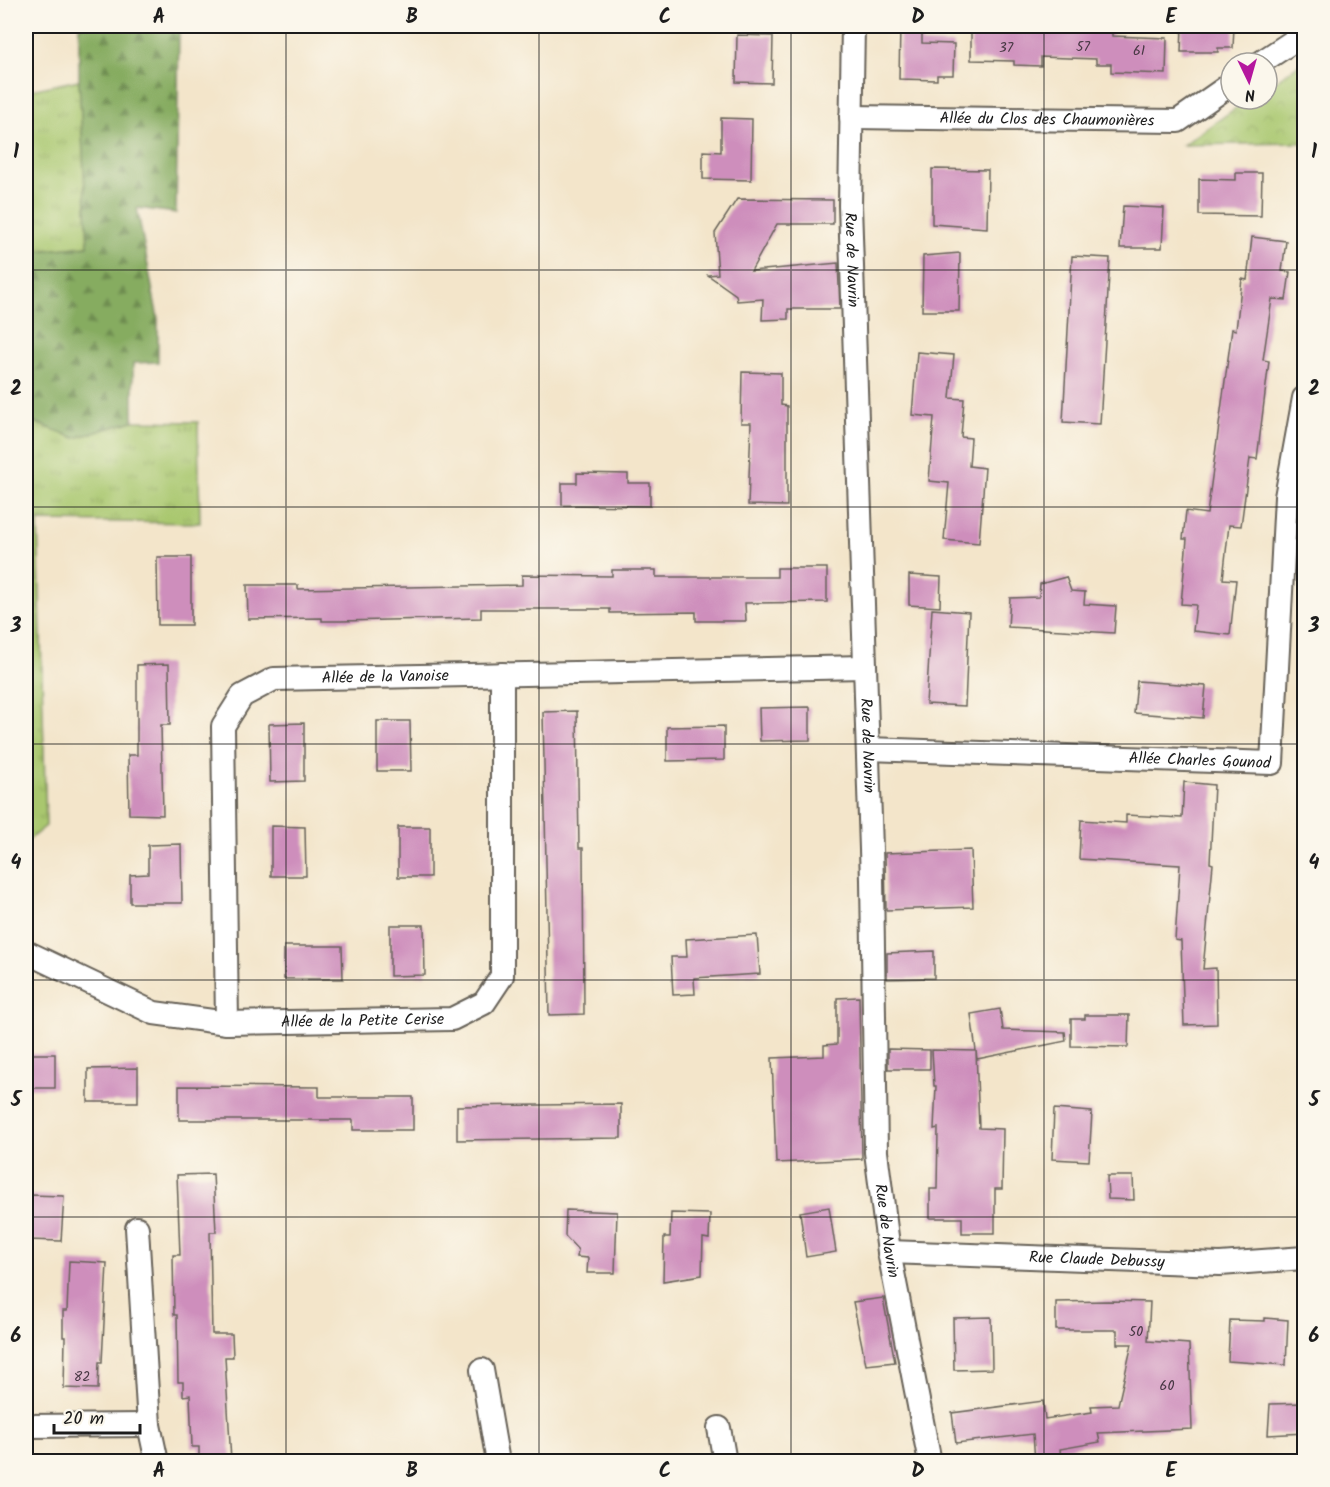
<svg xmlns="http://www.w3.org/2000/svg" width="1330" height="1487" font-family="Kalam,sans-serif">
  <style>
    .grass { fill: url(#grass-tufts); stroke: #627245; stroke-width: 1.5 }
    .forest { fill: url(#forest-firs); stroke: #51643e; stroke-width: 1.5 }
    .park { fill: url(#park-crowns); stroke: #627245; stroke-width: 1.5 }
    .building { fill: #ce8ebc }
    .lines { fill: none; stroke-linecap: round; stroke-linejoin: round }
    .minor-casing { stroke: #676259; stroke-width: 26 }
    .minor { stroke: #fff; stroke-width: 22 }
    .grid { fill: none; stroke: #1c1c1c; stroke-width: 1.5; stroke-opacity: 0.55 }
    .labels { text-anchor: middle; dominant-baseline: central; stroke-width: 5; stroke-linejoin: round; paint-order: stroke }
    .number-label { font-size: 14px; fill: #483844 }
    .street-label { font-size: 16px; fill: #1c1c1c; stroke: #fbf7ec }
    .neatline { fill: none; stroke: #1c1c1c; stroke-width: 2 }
    .grid-label { font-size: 20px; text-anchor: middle; font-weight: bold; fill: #1c1c1c }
  </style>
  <defs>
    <pattern id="grass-tufts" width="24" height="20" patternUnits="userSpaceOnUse" patternTransform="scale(1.5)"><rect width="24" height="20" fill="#a9c76e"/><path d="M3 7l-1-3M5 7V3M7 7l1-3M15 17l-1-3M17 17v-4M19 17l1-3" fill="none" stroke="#91aa5f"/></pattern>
    <pattern id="forest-firs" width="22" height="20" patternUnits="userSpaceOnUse" patternTransform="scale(1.5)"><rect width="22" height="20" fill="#86ac61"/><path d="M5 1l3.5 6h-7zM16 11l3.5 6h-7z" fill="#6d8b4f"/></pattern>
    <pattern id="park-crowns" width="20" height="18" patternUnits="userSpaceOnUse" patternTransform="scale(1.5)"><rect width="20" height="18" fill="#a9c76e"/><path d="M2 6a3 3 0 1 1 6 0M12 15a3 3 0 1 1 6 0" fill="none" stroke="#91aa5f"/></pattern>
  </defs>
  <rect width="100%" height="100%" fill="#fbf7ec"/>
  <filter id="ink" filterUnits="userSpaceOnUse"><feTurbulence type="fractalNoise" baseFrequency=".0167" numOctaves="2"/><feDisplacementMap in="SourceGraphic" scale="12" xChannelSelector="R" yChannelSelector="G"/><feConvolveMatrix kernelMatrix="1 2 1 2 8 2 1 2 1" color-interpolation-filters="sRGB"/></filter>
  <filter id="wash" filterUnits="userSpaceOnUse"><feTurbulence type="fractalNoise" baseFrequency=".008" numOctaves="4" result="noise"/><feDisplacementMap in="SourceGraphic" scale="24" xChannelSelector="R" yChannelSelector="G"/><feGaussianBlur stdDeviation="1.35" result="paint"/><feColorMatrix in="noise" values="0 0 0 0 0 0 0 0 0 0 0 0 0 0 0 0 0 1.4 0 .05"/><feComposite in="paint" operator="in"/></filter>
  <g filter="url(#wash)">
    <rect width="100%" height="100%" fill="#f3e5ca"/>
    <g class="grass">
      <path d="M 79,80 L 89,246 L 26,252 L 26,91 Z"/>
      <path d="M 26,419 L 75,438 L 133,421 L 198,422 L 200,523 L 38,521 L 46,826 L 26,842 Z"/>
    </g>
    <path class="forest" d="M 79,26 L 177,26 L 179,30 L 176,213 L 137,208 L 158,319 L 158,362 L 133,363 L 133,421 L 75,438 L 26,419 L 26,252 L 88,246 L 79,80 Z"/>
    <path class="park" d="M 1304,61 L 1304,143 L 1183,145 L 1249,99 L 1267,99 L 1267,87 Z"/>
    <g id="blocks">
      <g class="building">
        <path d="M 900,26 L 922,26 L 922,43 L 954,44 L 953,75 L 937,75 L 937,80 L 899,79 Z"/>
        <path d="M 971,26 L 1112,26 L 1112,36 L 1167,38 L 1166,74 L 1111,72 L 1111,64 L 1096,64 L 1096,59 L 1041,57 L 1041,66 L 1014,65 L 1014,61 L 971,60 Z"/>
        <path d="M 1182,26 L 1234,26 L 1233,48 L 1218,48 L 1218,52 L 1181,52 Z"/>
        <path d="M 737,35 L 773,36 L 772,83 L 736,82 Z"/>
        <path d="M 721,118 L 752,119 L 751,180 L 703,179 L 703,151 L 721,152 Z"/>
        <path d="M 932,169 L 988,170 L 987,228 L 932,224 Z"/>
        <path d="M 1236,173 L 1262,173 L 1261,216 L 1199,215 L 1199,179 L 1236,180 Z"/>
        <path d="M 737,199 L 833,200 L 833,224 L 777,224 L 751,271 L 838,263 L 840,309 L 788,309 L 788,319 L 762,320 L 763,299 L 737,301 L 736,295 L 708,275 L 718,274 L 715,233 Z"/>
        <path d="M 1123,206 L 1164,208 L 1162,248 L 1120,248 Z"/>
        <path d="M 1252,237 L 1286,241 L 1282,271 L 1290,272 L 1286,300 L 1272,299 L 1263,360 L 1269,361 L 1257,459 L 1250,458 L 1241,526 L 1229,525 L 1223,579 L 1236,580 L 1230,635 L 1193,631 L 1196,605 L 1181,604 L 1187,539 L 1183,539 L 1186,511 L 1207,514 L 1232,329 L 1236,330 L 1242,279 L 1247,280 Z"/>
        <path d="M 960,253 L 959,311 L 922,311 L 923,256 Z"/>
        <path d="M 1072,256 L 1110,258 L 1100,424 L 1063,422 Z"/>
        <path d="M 917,352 L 954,355 L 950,398 L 964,399 L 961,437 L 971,438 L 969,466 L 985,468 L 979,543 L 944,540 L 949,483 L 929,481 L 934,417 L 912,415 Z"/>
        <path d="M 742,372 L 781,373 L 781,405 L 787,406 L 787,506 L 748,505 L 751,423 L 741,423 Z"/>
        <path d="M 577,473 L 628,474 L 628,483 L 650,483 L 650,506 L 562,505 L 562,483 L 577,483 Z"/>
        <path d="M 157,557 L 191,557 L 191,625 L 158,625 Z"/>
        <path d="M 777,568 L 827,568 L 827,602 L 745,603 L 746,621 L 696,621 L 696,612 L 610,613 L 610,609 L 481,609 L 481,618 L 340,621 L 322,621 L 322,618 L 248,619 L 247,585 L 298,585 L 298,589 L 522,585 L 522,575 L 612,576 L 612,570 L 656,570 L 656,577 L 777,577 Z"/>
        <path d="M 909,575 L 941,577 L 940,607 L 909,605 Z"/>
        <path d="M 1066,577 L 1071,591 L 1085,592 L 1084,604 L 1116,606 L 1114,633 L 1008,627 L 1010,598 L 1039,597 L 1040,584 Z"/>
        <path d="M 932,609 L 969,612 L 965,706 L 926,704 Z"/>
        <path d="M 169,664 L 170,725 L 161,725 L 163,815 L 129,814 L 128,755 L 137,755 L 137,665 Z"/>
        <path d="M 1137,681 L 1206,686 L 1203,718 L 1134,713 Z"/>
        <path d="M 810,707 L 810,740 L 760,741 L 759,708 Z"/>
        <path d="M 577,711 L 579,848 L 583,848 L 584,1014 L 549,1015 L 543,712 Z"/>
        <path d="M 377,721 L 410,721 L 411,771 L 377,771 Z"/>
        <path d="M 304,723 L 304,781 L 270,782 L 269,724 Z"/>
        <path d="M 724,726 L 724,760 L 667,761 L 667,727 Z"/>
        <path d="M 1184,782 L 1214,785 L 1210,863 L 1213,864 L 1203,969 L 1216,968 L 1217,1024 L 1184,1025 L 1181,941 L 1175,940 L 1180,865 L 1079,859 L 1081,820 L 1126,823 L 1126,815 L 1182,818 Z"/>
        <path d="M 271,826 L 305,827 L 306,876 L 271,876 Z"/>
        <rect x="398" y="827" width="32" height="50"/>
        <path d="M 181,844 L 182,903 L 130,903 L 130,875 L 148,874 L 148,845 Z"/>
        <path d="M 971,850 L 973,907 L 886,910 L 885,853 Z"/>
        <path d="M 390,925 L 424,925 L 425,975 L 390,976 Z"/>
        <path d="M 757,935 L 760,974 L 694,978 L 695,994 L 673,995 L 671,957 L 687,957 L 686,939 Z"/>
        <path d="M 284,946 L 342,946 L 343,979 L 284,979 Z"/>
        <path d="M 934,951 L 934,978 L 887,979 L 887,953 Z"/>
        <path d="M 859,997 L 862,1159 L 776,1163 L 772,1058 L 824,1056 L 824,1045 L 837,1044 L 837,998 Z"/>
        <path d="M 1000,1009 L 1003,1030 L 1065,1032 L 1066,1041 L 977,1059 L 976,1051 L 979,1128 L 1003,1129 L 1002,1189 L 995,1189 L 995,1233 L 962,1233 L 962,1218 L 930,1218 L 930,1189 L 937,1189 L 938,1128 L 934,1129 L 936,1086 L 934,1086 L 932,1050 L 976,1051 L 971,1014 Z"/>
        <path d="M 1085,1015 L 1129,1015 L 1128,1047 L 1071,1046 L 1071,1019 L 1085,1019 Z"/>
        <path d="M 888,1049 L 930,1050 L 930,1069 L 888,1069 Z"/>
        <rect x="26" y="1054" width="29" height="34"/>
        <path d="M 138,1068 L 138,1102 L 88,1102 L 88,1069 Z"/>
        <path d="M 179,1086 L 319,1087 L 319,1097 L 413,1097 L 413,1130 L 353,1130 L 353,1120 L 179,1120 Z"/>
        <path d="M 621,1104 L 621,1138 L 457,1140 L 457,1106 Z"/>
        <path d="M 1054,1109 L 1092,1112 L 1089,1161 L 1052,1159 Z"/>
        <path d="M 213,1174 L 216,1232 L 210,1232 L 212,1334 L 232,1334 L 233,1357 L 225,1357 L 231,1461 L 199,1461 L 199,1447 L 192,1447 L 190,1395 L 183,1396 L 183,1382 L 178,1382 L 177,1315 L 174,1315 L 173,1255 L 180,1255 L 177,1175 Z"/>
        <path d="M 1107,1176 L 1133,1176 L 1134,1200 L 1108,1199 Z"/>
        <path d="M 29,1195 L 64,1196 L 61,1241 L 27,1240 Z"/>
        <path d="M 829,1207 L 836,1252 L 806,1257 L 800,1212 Z"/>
        <path d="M 566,1210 L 617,1212 L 615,1273 L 587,1273 L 588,1258 L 577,1257 L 578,1250 L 565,1236 Z"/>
        <path d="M 671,1213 L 710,1214 L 709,1239 L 703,1238 L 702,1275 L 663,1281 L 664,1237 L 670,1237 Z"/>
        <path d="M 69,1261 L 107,1263 L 102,1362 L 99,1362 L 98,1389 L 64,1388 L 65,1337 L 63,1337 L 63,1311 L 67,1311 Z"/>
        <path d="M 883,1298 L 895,1362 L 866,1365 L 853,1302 Z"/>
        <path d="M 1108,1301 L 1150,1302 L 1148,1341 L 1189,1344 L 1192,1429 L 1098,1433 L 1100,1442 L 1060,1449 L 1061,1461 L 1035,1461 L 1033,1434 L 956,1443 L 952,1413 L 1043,1401 L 1045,1419 L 1092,1412 L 1091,1406 L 1118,1405 L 1132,1344 L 1117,1344 L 1117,1330 L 1056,1330 L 1056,1302 Z"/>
        <path d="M 991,1317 L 992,1369 L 954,1370 L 953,1318 Z"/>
        <path d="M 1265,1318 L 1288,1320 L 1286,1365 L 1228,1361 L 1230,1320 L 1265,1321 Z"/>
        <path d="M 1305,1403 L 1305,1433 L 1268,1435 L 1270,1404 Z"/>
      </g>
    </g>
  </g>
  <g filter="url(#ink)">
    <use href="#blocks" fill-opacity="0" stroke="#676259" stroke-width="1.5"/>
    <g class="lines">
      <defs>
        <g id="minor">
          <path id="s1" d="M 853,26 L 850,205 L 872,880 L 876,1152 L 889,1252 L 930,1462"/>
          <path d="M 1260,63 L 1304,34"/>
          <path id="s2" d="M 851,117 L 1178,121 L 1231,84"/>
          <path id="s3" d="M 868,749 L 1272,763 L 1286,497 L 1304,398"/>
          <path id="s4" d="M 26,952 L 154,1013 L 227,1023 L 452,1019 L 484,1003 L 502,976 L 502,674"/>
          <path id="s5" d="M 227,1023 L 223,726 L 242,696 L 274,679 L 865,667"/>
          <path d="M 137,1228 L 149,1425 L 157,1462"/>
          <path id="s6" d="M 889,1252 L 1220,1264 L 1304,1258"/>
          <path d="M 482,1370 L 498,1462"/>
          <path d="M 26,1426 L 149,1425"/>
          <path d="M 719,1428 L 725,1462"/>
        </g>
      </defs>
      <use href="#minor" class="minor-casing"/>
      <use href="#minor" class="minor"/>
    </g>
  </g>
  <path class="grid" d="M 286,26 L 286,1462M 539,26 L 539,1462M 791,26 L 791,1462M 1044,26 L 1044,1462M 26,270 L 1304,270M 26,507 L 1304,507M 26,744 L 1304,744M 26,980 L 1304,980M 26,1217 L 1304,1217"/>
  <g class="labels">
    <g class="number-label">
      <text x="1083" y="47">57</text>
      <text x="1006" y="48">37</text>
      <text x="1139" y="51">61</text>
      <text x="1136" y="1332">50</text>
      <text x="82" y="1377">82</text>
      <text x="1167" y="1386">60</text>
    </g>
    <g class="street-label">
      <text stroke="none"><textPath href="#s2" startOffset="196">Allée du Clos des Chaumonières</textPath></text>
      <text stroke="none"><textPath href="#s1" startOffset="234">Rue de Navrin</textPath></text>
      <text stroke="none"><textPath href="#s5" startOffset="480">Allée de la Vanoise</textPath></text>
      <text stroke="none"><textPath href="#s1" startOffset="720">Rue de Navrin</textPath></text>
      <text stroke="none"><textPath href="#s3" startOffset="332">Allée Charles Gounod</textPath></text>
      <text stroke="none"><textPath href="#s4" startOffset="351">Allée de la Petite Cerise</textPath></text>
      <text stroke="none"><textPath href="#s1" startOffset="1206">Rue de Navrin</textPath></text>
      <text stroke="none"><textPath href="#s6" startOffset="208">Rue Claude Debussy</textPath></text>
    </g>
  </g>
  <rect width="1330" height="1487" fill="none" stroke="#fbf7ec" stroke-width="66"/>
  <g transform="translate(1249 81) rotate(175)"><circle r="28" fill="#fbf7ec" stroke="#a29f99" stroke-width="1.5"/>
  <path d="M0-4.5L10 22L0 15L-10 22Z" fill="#b5179e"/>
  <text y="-9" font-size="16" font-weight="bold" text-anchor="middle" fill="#1c1c1c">N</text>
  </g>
  <path d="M54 1424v9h86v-9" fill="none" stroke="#1c1c1c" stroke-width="3"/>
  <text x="63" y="1424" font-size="18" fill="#1c1c1c" stroke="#fbf7ec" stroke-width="4.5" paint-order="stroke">20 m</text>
  <rect x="33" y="33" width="1264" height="1421" class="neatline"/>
  <g class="grid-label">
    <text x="159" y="23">A</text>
    <text x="412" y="23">B</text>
    <text x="665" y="23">C</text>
    <text x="918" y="23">D</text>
    <text x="1171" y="23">E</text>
    <text x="16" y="158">1</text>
    <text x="1314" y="158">1</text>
    <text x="16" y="395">2</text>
    <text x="1314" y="395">2</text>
    <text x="16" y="632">3</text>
    <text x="1314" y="632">3</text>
    <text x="16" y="869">4</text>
    <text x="1314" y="869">4</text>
    <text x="16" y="1106">5</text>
    <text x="1314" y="1106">5</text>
    <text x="16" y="1342">6</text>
    <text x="1314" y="1342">6</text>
    <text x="159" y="1477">A</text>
    <text x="412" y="1477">B</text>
    <text x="665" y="1477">C</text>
    <text x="918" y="1477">D</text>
    <text x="1171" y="1477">E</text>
  </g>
</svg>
